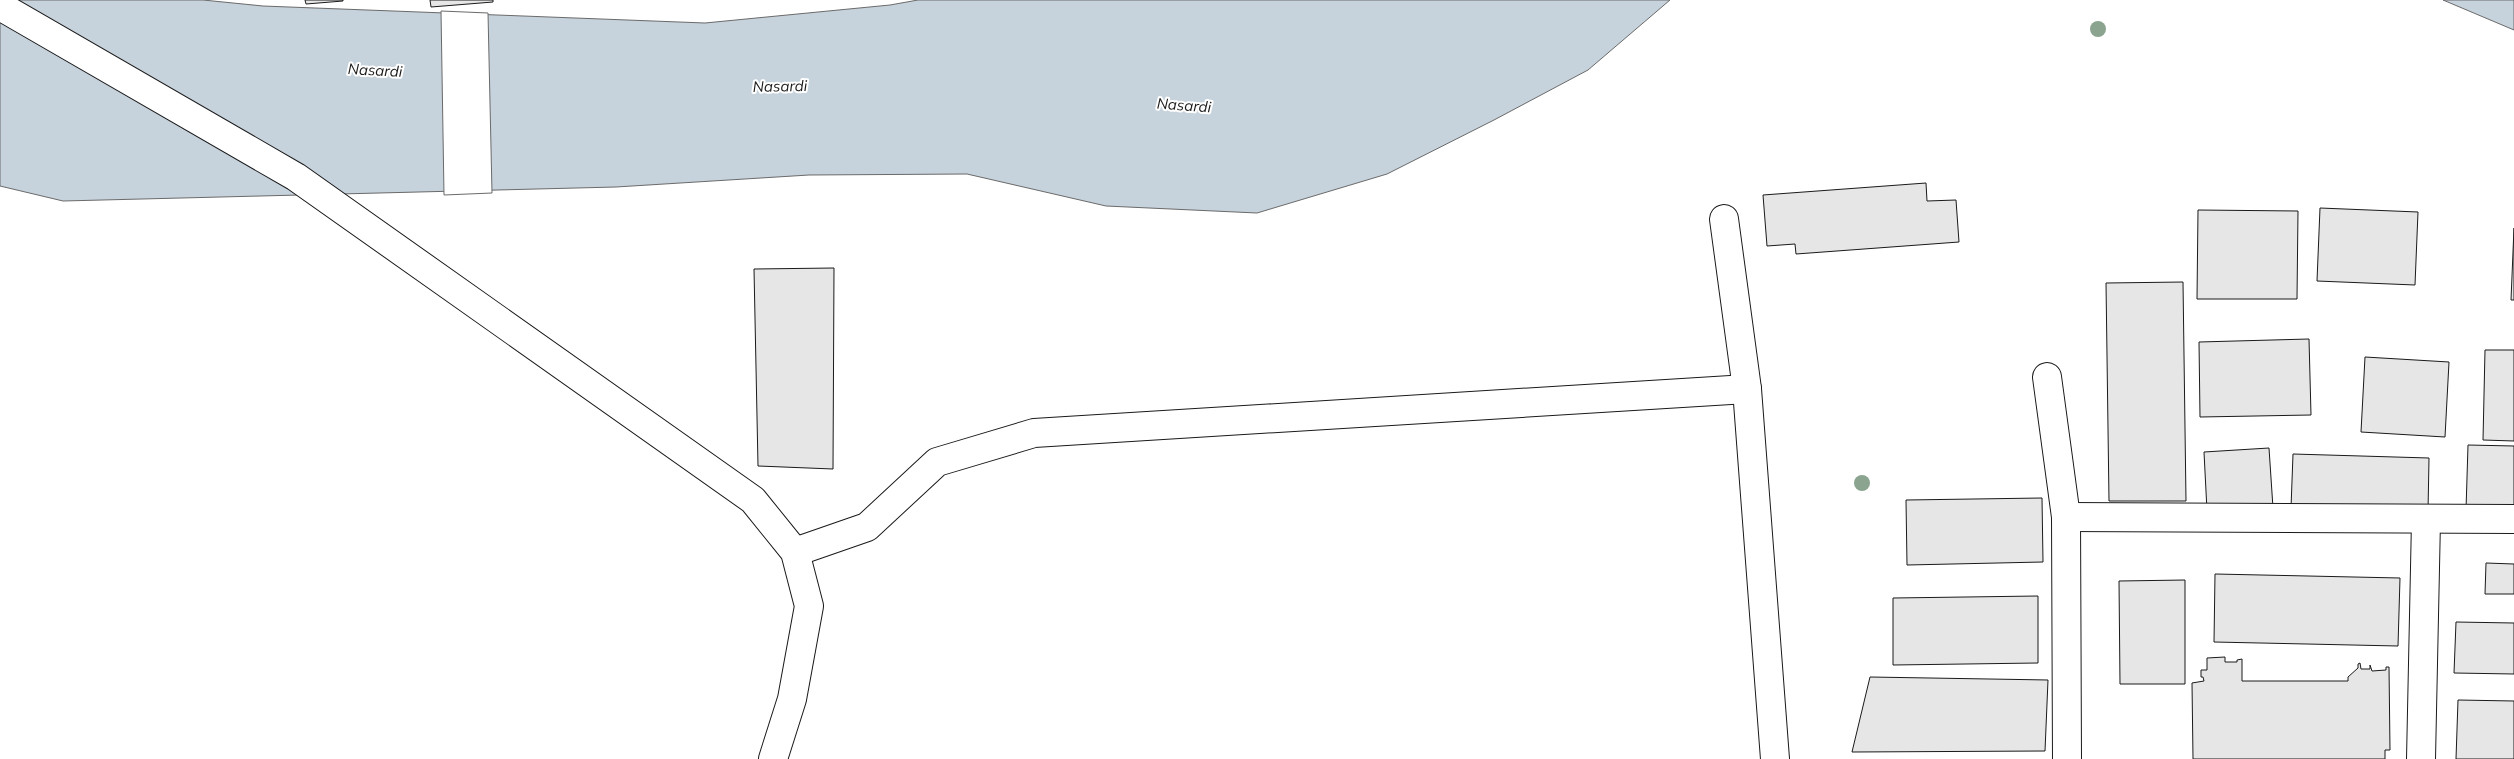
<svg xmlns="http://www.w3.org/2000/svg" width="2514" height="759" font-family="Mulish,sans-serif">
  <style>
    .water { fill: #c6d2dc; stroke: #6a6a6a }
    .pier { fill: #fff; stroke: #6a6a6a }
    .building { fill: #e6e6e6; stroke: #1a1a1a }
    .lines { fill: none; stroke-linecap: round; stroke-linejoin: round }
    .minor-casing { stroke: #1a1a1a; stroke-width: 30 }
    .tertiary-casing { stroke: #1a1a1a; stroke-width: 30 }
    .minor { stroke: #fff; stroke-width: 28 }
    .tertiary { stroke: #fff; stroke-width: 28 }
    .tree { fill: #8aa48f }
    .labels { text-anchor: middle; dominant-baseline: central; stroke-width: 4; stroke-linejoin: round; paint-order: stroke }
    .water-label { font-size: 15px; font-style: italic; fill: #1a1a1a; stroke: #fff }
  </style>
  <rect width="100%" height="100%" fill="#fff"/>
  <g class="water">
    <path d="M 0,0 L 203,0 L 263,6 L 705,23 L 890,5 L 918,0 L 1670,0 L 1588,70 L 1494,120 L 1387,174 L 1257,213 L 1106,206 L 967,174 L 809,175 L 616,187 L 63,201 L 0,186 Z"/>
    <path d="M 2443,0 L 2514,0 L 2514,30 Z"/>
  </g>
  <path class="pier" d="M 441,11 L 488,13 L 492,193 L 444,195 Z"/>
  <g class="building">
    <path d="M 305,0 L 343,0 L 343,1 L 306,4 Z"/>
    <path d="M 430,0 L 493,0 L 493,2 L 431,7 Z"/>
    <path d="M 1926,183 L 1927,201 L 1956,200 L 1959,242 L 1796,254 L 1795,244 L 1767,246 L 1763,195 Z"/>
    <path d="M 2320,208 L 2418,212 L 2415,285 L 2317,281 Z"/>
    <path d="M 2198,210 L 2298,211 L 2297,299 L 2197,299 Z"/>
    <path d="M 2514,228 L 2514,300 L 2511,300 Z"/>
    <path d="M 834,268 L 833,469 L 758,466 L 754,269 Z"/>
    <path d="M 2183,282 L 2186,501 L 2109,501 L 2106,283 Z"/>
    <path d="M 2309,339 L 2311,415 L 2200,417 L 2199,342 Z"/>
    <path d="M 2485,350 L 2514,350 L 2514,441 L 2483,440 Z"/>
    <path d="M 2365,357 L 2449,362 L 2445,437 L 2361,432 Z"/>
    <path d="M 2468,445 L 2514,446 L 2514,511 L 2466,510 Z"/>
    <path d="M 2269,448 L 2273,508 L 2207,511 L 2204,452 Z"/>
    <path d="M 2293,454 L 2429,458 L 2428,512 L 2291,508 Z"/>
    <path d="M 2042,498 L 2043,562 L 1907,565 L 1906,500 Z"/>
    <path d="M 2486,563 L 2514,564 L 2514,594 L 2485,594 Z"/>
    <path d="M 2215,574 L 2400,578 L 2398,646 L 2214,642 Z"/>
    <path d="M 2185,580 L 2185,684 L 2120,684 L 2119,581 Z"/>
    <path d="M 2038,596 L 2038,663 L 1893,665 L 1893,598 Z"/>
    <path d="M 2456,622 L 2514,623 L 2514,674 L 2454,673 Z"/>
    <path d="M 2225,657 L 2225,662 L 2237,662 L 2237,660 L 2242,659 L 2242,681 L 2348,681 L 2348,677 L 2358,668 L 2358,664 L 2360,663 L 2361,669 L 2370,669 L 2370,665 L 2372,671 L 2386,670 L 2386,667 L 2389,667 L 2390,750 L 2385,750 L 2385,759 L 2193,759 L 2192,683 L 2204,681 L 2203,677 L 2201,677 L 2201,670 L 2207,670 L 2207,658 Z"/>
    <path d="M 1870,677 L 2048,680 L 2045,751 L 1852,752 Z"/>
    <path d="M 2458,700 L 2514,701 L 2514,759 L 2456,759 Z"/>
  </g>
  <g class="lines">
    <defs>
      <g id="minor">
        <path d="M 1724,219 L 1747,389 L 1775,759"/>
        <path d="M 2047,377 L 2066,517 L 2067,759"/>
        <path d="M 2066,517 L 2514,519"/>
        <path d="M 795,552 L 867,527 L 937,462 L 1034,433 L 1747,389"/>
        <path d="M 2421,759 L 2426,520"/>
      </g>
      <path id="tertiary" d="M 0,6 L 296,177 L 753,500 L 795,552 L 809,606 L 792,699 L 773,759"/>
    </defs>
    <use href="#minor" class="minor-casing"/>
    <use href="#tertiary" class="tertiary-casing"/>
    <use href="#minor" class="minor"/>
    <use href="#tertiary" class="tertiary"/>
  </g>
  <g class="tree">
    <circle cx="2098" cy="29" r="8"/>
    <circle cx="1862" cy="483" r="8"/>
  </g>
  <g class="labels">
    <g class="water-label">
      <text transform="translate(375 70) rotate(3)">Nasardi</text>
      <text transform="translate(780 86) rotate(-1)">Nasardi</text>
      <text transform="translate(1184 105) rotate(4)">Nasardi</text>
    </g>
  </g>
</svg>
